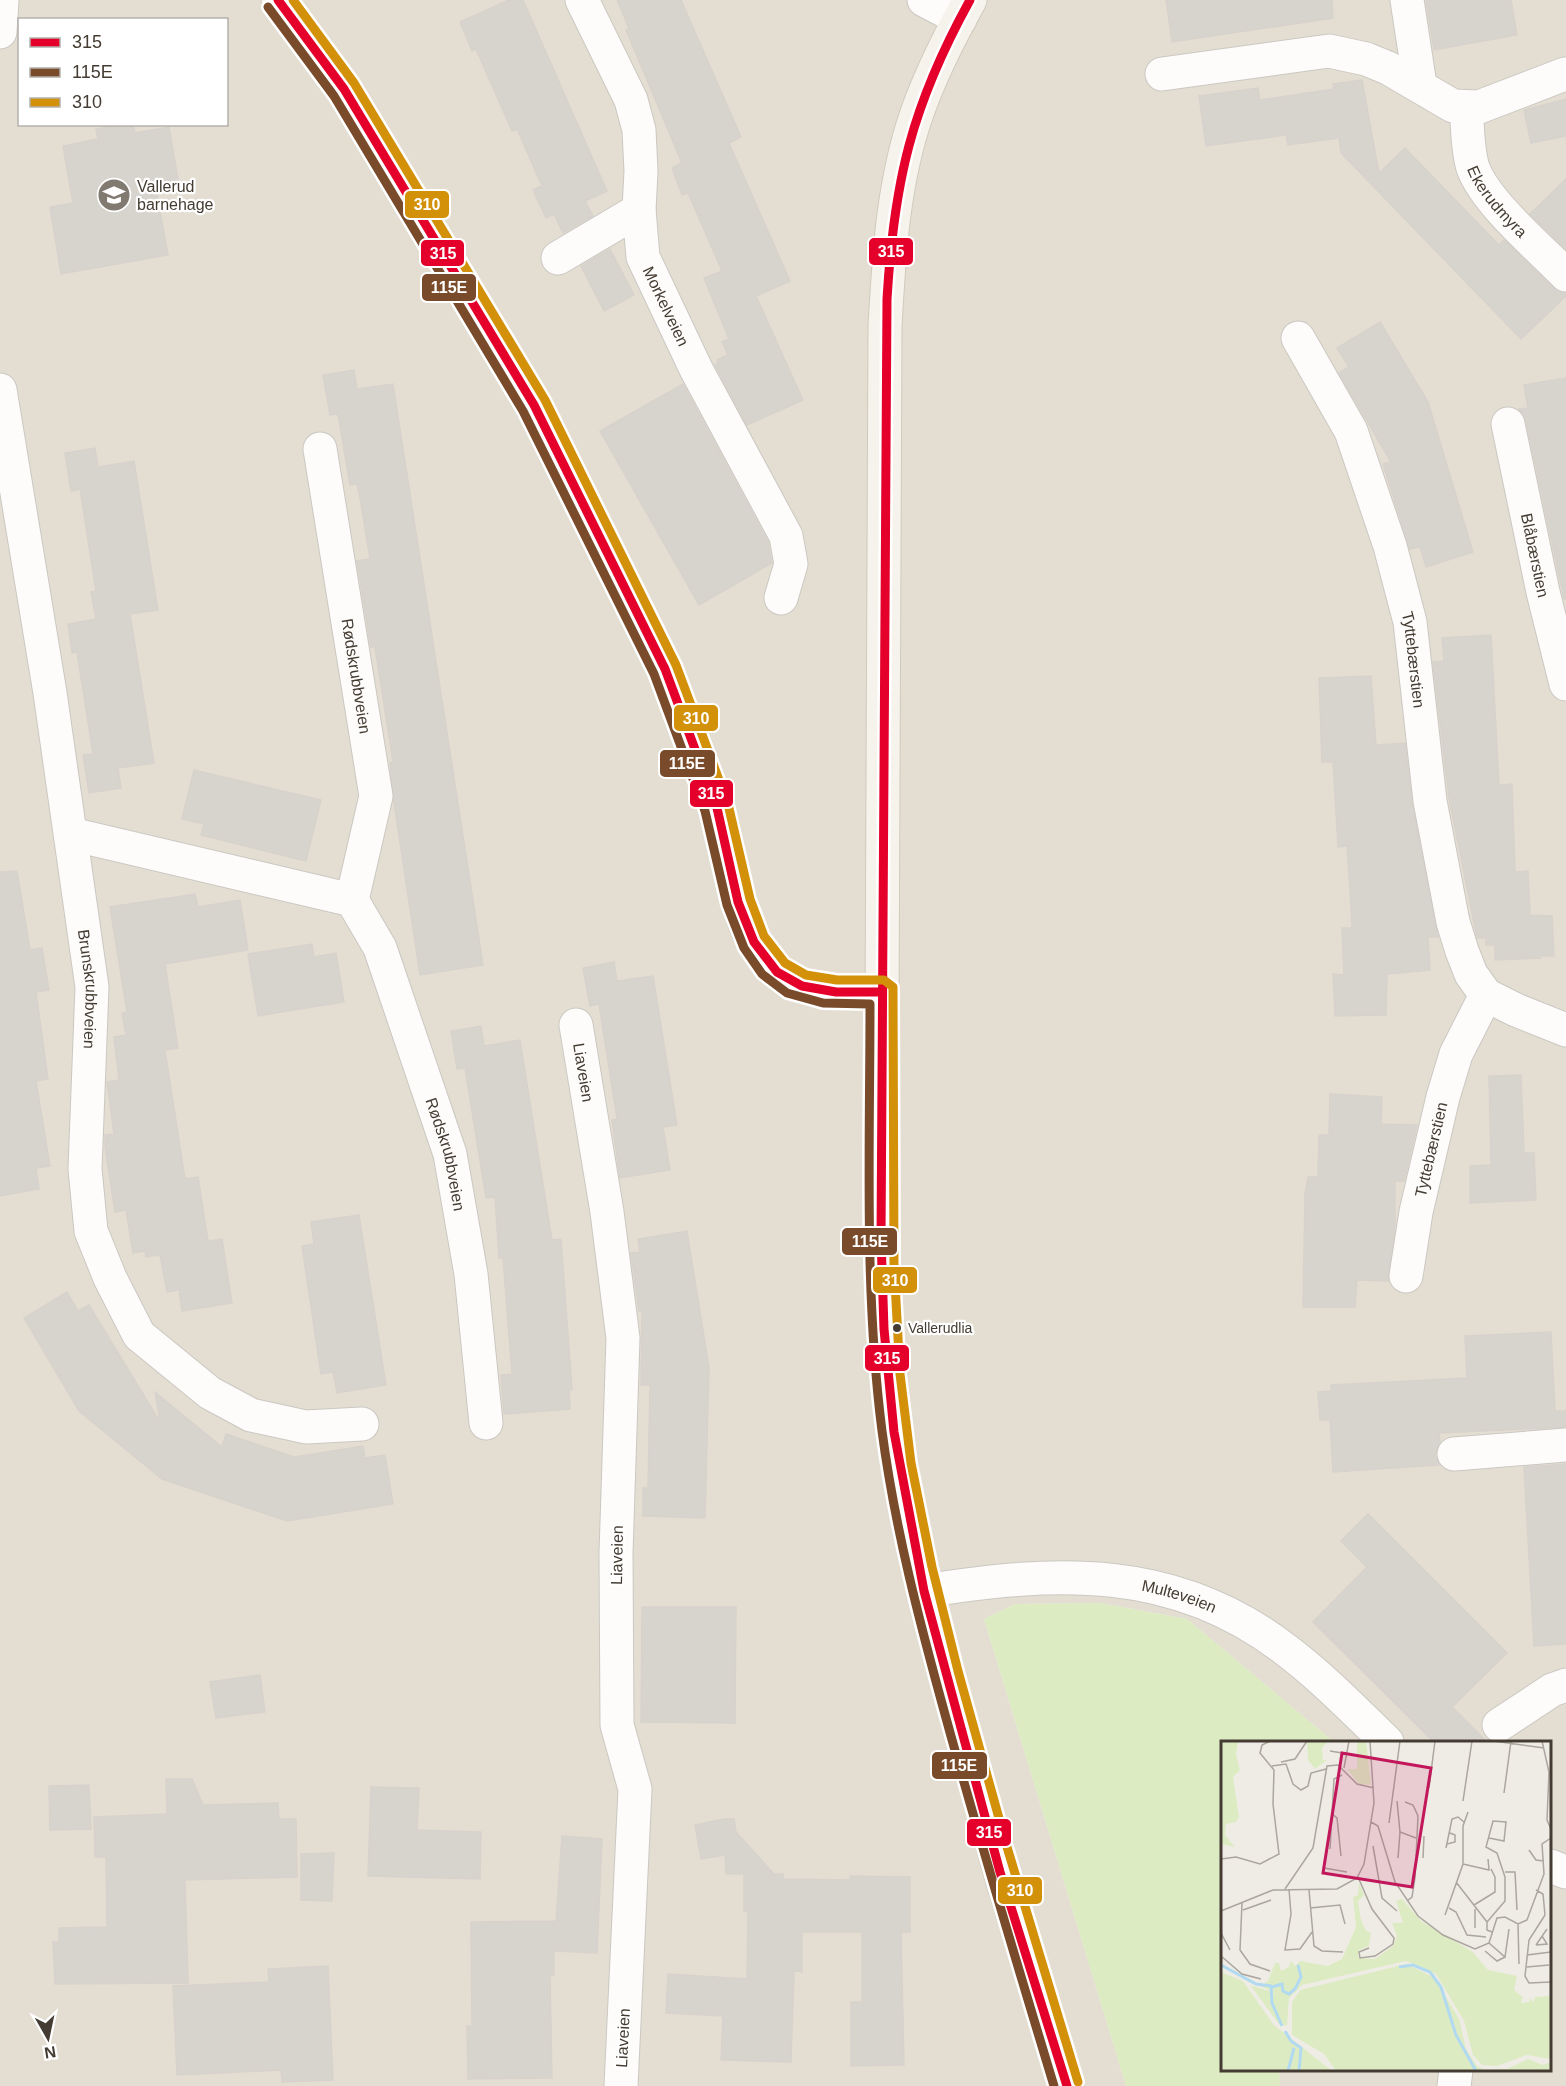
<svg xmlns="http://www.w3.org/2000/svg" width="1566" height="2086" font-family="Arial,sans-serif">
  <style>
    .residential { fill: #e4ded2; fill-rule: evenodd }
    .green { fill: #ddebc3 }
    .building { fill: #d7d3cd; stroke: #d7d2cc; stroke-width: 1.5 }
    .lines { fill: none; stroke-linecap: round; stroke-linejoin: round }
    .street-casing { stroke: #cbc8c2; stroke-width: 35 }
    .secondary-casing { stroke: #d0cabd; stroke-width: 35 }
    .street { stroke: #fdfcfb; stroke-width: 33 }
    .secondary { stroke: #f6f3ec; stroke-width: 33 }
    .bus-1-casing { stroke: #fff; stroke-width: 14 }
    .bus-2-casing { stroke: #fff; stroke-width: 14 }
    .bus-3-casing { stroke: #fff; stroke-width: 14 }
    .bus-1 { stroke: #e4002b; stroke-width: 9 }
    .bus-2 { stroke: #7a4b2a; stroke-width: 9 }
    .bus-3 { stroke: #d3910a; stroke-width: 9 }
    .bus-dot { fill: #443c32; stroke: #fff; stroke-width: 2 }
    .labels { text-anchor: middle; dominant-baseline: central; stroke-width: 4.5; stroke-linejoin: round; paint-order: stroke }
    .bus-label { font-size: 14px; fill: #443c32; stroke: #fff; text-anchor: start }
    .poi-label { font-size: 16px; fill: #443c32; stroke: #fff; text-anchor: start }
    .street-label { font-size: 16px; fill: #443c32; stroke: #fff }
    .inset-river { fill: none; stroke: #b1daf1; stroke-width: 3 }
    .inset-road { fill: none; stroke: #aba69e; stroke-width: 1.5 }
    .view { fill: #c2185b; fill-opacity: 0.15; stroke: #c2185b; stroke-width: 3 }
    .inset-edge { fill: none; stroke: #443c32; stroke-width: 3 }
    .line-badge { stroke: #fff; stroke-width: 2 }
    .badge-label { font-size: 16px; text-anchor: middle; font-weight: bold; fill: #fff }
  </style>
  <rect width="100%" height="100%" fill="#efece6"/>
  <path class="residential" d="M 0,0 L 1566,0 L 1566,2086 L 1280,2086 L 1279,2070 L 1550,2070 L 1550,1742 L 1334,1742 L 1187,1619 L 1100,1603 L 1015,1604 L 984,1619 L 1126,2086 L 0,2086 ZM 20,20 L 226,20 L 226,124 L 20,124 Z"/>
  <path class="green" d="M 1100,1603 L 1187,1619 L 1334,1742 L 1222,1742 L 1222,2070 L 1279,2070 L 1280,2086 L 1126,2086 L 984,1619 L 1015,1604 Z"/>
  <g class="building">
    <path d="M 509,0 L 523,0 L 607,191 L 585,201 L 593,216 L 563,233 L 554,214 L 546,218 L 533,190 L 542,186 L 517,129 L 512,131 L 476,49 L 472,51 L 460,22 Z"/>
    <path d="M 617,0 L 681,0 L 741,137 L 729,143 L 790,281 L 756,296 L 803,400 L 747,425 L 715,365 L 718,363 L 717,360 L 728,355 L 722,342 L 729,339 L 704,278 L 722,271 L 688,193 L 682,195 L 672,168 L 682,163 L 626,30 L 629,28 Z"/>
    <path d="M 1166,0 L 1332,0 L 1333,18 L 1172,42 Z"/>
    <path d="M 1426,0 L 1511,0 L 1517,35 L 1434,50 Z"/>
    <path d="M 1362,80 L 1379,173 L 1405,148 L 1499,245 L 1504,240 L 1553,288 L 1566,293 L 1566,296 L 1521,339 L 1341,153 L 1339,138 L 1288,145 L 1286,135 L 1206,146 L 1199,96 L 1258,88 L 1260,100 L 1334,89 L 1333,84 Z"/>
    <path d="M 1566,99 L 1566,136 L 1531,143 L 1524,110 Z"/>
    <path d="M 124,124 L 133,124 L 135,133 L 169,127 L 179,185 L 156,189 L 168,255 L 61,274 L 50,207 L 73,203 L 63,146 L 98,139 L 96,129 Z"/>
    <path d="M 1566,179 L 1566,249 L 1530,214 Z"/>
    <path d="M 610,249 L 634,295 L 604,311 L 581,266 Z"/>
    <path d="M 1380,322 L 1428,402 L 1473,552 L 1426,567 L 1420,547 L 1410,549 L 1383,464 L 1391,462 L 1339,373 L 1349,367 L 1337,348 Z"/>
    <path d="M 354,370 L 357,389 L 393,384 L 483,965 L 420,975 L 394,803 L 390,763 L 393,762 L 375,647 L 371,647 L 357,561 L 370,559 L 360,498 L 357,484 L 350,485 L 338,414 L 330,415 L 323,375 Z"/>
    <path d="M 1566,378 L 1566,599 L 1564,599 L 1526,420 L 1519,409 L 1528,408 L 1524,385 Z"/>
    <path d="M 683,384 L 768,542 L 772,563 L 699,605 L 600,431 Z"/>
    <path d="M 95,448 L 98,467 L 134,461 L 158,610 L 130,614 L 154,763 L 118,768 L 121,788 L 89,793 L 83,755 L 93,754 L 77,652 L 72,653 L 68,624 L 96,619 L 91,592 L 96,591 L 80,489 L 71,491 L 65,453 Z"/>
    <path d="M 1491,635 L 1499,785 L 1512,784 L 1515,872 L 1528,871 L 1530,915 L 1552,916 L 1554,956 L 1541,956 L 1541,958 L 1495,960 L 1495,945 L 1486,945 L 1486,938 L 1477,938 L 1449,798 L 1433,662 L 1444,661 L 1442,638 Z"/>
    <path d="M 1371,676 L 1376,745 L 1405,743 L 1412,804 L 1438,937 L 1428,937 L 1430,970 L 1387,974 L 1386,1015 L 1335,1016 L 1333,974 L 1344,975 L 1342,928 L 1352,928 L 1350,888 L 1347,846 L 1338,847 L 1333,762 L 1322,762 L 1319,678 Z"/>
    <path d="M 194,770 L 321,800 L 306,861 L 201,835 L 204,824 L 182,819 Z"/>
    <path d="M 17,871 L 30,950 L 42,948 L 49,990 L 36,992 L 48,1079 L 36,1081 L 50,1166 L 36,1168 L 39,1189 L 0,1196 L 0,872 Z"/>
    <path d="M 195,894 L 198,907 L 240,900 L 248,950 L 165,964 L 178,1048 L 165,1050 L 185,1179 L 198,1177 L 208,1241 L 222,1239 L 232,1303 L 182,1311 L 179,1290 L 167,1292 L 160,1255 L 146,1257 L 145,1251 L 133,1253 L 126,1210 L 115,1212 L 105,1147 L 105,1135 L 114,1134 L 107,1082 L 119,1080 L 114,1037 L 126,1035 L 122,1013 L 127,1012 L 110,907 Z"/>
    <path d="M 312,944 L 314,957 L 336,953 L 344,1002 L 258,1016 L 248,954 Z"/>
    <path d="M 614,962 L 617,981 L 653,976 L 677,1125 L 663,1127 L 670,1170 L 620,1178 L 612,1120 L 617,1119 L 599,1004 L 590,1006 L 583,968 Z"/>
    <path d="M 481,1026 L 484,1046 L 520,1040 L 552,1240 L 561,1239 L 572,1390 L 569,1389 L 570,1409 L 504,1414 L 501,1375 L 512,1374 L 503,1258 L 499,1258 L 495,1197 L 486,1198 L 465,1068 L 457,1069 L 451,1031 Z"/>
    <path d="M 1521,1075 L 1524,1153 L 1534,1153 L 1536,1200 L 1470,1203 L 1470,1166 L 1491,1165 L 1489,1076 Z"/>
    <path d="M 1330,1094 L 1382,1097 L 1381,1124 L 1417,1125 L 1404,1181 L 1395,1181 L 1395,1225 L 1388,1281 L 1357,1280 L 1355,1307 L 1303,1307 L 1305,1194 L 1308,1177 L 1318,1177 L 1319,1135 L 1329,1135 Z"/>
    <path d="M 359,1215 L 386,1385 L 337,1393 L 333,1372 L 321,1374 L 302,1246 L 314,1244 L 311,1222 Z"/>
    <path d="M 687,1231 L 709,1368 L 705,1518 L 643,1516 L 643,1488 L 648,1488 L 650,1385 L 641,1385 L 642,1311 L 639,1311 L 631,1253 L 640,1252 L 638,1239 Z"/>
    <path d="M 67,1292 L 78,1311 L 89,1305 L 160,1422 L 155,1392 L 222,1447 L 226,1434 L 294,1457 L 363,1446 L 365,1458 L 385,1455 L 393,1504 L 287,1521 L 162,1479 L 79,1411 L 24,1318 Z"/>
    <path d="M 1551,1332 L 1555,1411 L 1566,1411 L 1566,1427 L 1439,1433 L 1440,1443 L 1435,1455 L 1439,1465 L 1333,1472 L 1330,1420 L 1320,1420 L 1318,1392 L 1331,1391 L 1331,1385 L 1467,1378 L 1465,1336 Z"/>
    <path d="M 1566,1464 L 1566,1644 L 1534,1646 L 1524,1467 Z"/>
    <path d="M 1368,1514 L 1507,1653 L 1452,1707 L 1488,1743 L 1435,1743 L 1313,1622 L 1367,1567 L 1341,1541 Z"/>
    <path d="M 642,1607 L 736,1607 L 735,1723 L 641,1722 Z"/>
    <path d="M 260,1675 L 265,1712 L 216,1718 L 210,1682 Z"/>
    <path d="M 166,1779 L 192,1779 L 203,1805 L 278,1803 L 279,1819 L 296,1819 L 297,1877 L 185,1880 L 188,1983 L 55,1984 L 53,1942 L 59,1942 L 59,1928 L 107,1927 L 106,1857 L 95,1857 L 94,1817 L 167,1814 Z"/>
    <path d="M 89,1785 L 91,1829 L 50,1830 L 49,1786 Z"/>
    <path d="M 371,1787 L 419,1788 L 417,1830 L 481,1832 L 480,1879 L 368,1876 Z"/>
    <path d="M 724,1819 L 734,1819 L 736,1832 L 774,1874 L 783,1874 L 783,1879 L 850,1880 L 850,1876 L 910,1877 L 910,1932 L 901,1932 L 904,2065 L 851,2066 L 851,2002 L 862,2002 L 862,1932 L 802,1932 L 802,1972 L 794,1971 L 791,2062 L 721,2060 L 723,2016 L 666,2013 L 668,1974 L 747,1979 L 748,1911 L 744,1911 L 744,1874 L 726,1874 L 725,1855 L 701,1859 L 695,1825 Z"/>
    <path d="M 562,1836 L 602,1839 L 597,1953 L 554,1951 L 554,1975 L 550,1975 L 552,2078 L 468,2079 L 467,2026 L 472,2026 L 471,1922 L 556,1921 Z"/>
    <path d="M 334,1853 L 332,1901 L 301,1900 L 301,1854 Z"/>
    <path d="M 328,1966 L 333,2080 L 282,2082 L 281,2070 L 177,2075 L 173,1986 L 269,1982 L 268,1969 Z"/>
  </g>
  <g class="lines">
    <defs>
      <g id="street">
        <path id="s1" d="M 582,0 L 631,100 L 639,130 L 641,171 L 639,210 L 643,257 L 696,369 L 786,536 L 791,564 L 781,598"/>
        <path d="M 924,0 L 960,19"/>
        <path d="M 1407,0 L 1420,85"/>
        <path d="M 0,32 L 2,0"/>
        <path d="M 1162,74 L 1329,51 L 1366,59 L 1388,68 L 1453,106 L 1479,107 L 1565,74"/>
        <path id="s2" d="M 1466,108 C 1468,127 1467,149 1473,168 C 1486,203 1539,247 1566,275"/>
        <path d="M 558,258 L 639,210"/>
        <path id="s3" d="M 1298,338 L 1351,431 L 1390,546 L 1410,622 L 1430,801 L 1453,922 L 1462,951 L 1471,974 L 1486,995 L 1516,1010 L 1566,1030"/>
        <path id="s4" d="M 0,390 L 50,693 L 92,987 L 85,1169 L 91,1231 L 110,1278 L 139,1335 L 210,1393 L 251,1415 L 306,1427 L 362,1424"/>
        <path id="s5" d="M 1508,424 L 1543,592 L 1566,684"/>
        <path id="s6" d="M 320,449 L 376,796 L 352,900"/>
        <path id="s7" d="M 71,834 L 352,900 L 380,948 L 450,1154 L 471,1274 L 486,1423"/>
        <path id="s8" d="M 576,1025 L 607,1212 L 623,1338 L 616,1553 L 617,1725 L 635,1789 L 621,2086"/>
        <path id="s9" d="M 1406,1276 L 1416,1212 L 1443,1097 L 1456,1054 L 1486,995"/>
        <path d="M 1454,1454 L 1566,1445"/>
        <path id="s10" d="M 924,1591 C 1056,1570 1175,1564 1286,1650 C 1323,1678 1355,1711 1387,1742"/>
        <path d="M 1499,1725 L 1552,1690 L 1566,1685"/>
        <path d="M 1550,1866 L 1566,1872"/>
        <path d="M 1454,2086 L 1456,2070"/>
      </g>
      <g id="secondary">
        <path d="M 278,0 L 344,89 L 534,405 L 665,669 C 686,721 707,773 723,828 C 731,860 734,895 746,926 C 755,947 771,971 792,982 C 819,996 853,992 882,992"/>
        <path d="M 970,0 C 950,36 931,73 917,113 C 893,182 889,254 885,326 L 881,1238 L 884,1329 L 894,1432 L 924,1591 L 1000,1872 L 1067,2086"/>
      </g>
    </defs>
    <use href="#street" class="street-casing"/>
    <use href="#secondary" class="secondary-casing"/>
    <use href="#street" class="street"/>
    <use href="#secondary" class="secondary"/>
    <defs>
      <g id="bus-1">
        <path d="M 278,0 L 344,89 L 534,405 L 665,669 L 717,808 L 738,902 L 754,942 L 777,972 L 802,986 L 836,992 L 882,992"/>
        <path d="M 970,0 C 912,105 894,180 887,299 L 881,1238 L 884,1329 L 894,1432 L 924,1591 L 1000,1872 L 1067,2086"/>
      </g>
      <path id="bus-2" d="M 268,7 L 334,96 L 523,411 L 654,674 L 705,811 L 727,905 L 744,948 L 762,974 L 787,993 L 823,1003 L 870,1004 C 870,1147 864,1290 882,1431 C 895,1529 920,1624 946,1718 C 980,1842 1017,1964 1054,2086"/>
      <path id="bus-3" d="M 293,0 L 354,83 L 545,400 L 676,665 L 728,804 L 750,899 L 764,936 L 785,963 L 806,975 L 837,980 L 884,980 L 893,987 L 894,1265 L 900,1374 L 911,1463 L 932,1567 L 958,1671 L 1007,1847 L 1078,2082"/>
    </defs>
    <use href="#bus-1" class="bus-1-casing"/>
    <use href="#bus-2" class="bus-2-casing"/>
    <use href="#bus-3" class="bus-3-casing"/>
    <use href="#bus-1" class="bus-1"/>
    <use href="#bus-2" class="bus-2"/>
    <use href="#bus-3" class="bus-3"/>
  </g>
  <defs>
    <symbol id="school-disc" viewBox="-11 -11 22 22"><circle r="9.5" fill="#807a71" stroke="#fff"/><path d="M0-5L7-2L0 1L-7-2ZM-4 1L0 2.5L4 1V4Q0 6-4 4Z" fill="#fff"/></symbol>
  </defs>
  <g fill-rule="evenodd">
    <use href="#school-disc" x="95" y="176" width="38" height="38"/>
  </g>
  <circle class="bus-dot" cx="897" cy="1328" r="5"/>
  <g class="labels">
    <g class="bus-label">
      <text x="908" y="1328">Vallerudlia</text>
    </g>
    <g class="poi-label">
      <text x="137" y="186">Vallerud<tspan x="137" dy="18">barnehage</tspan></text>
    </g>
    <g class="street-label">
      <text stroke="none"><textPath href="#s2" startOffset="102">Ekerudmyra</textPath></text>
      <text stroke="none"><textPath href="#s1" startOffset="324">Morkelveien</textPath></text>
      <text stroke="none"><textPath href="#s5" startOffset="134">Blåbærstien</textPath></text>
      <text stroke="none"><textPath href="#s3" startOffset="345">Tyttebærstien</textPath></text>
      <text stroke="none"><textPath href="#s6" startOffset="230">Rødskrubbveien</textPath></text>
      <text stroke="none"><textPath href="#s4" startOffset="606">Brunskrubbveien</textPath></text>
      <text stroke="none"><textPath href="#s8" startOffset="48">Liaveien</textPath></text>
      <text stroke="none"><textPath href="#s9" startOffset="129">Tyttebærstien</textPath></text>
      <text stroke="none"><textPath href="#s7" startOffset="561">Rødskrubbveien</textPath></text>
      <text transform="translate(617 1555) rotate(-89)">Liaveien</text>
      <text stroke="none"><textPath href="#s10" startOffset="258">Multeveien</textPath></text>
      <text transform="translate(623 2038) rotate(-87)">Liaveien</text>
    </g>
  </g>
  <g transform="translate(1221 1741)">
    <rect width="330" height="330" fill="#efece6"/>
    <path d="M 0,0 L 17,0 L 15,14 L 19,29 L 12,36 L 18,76 L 15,81 L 5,83 L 4,94 L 14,106 L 0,103 ZM 86,0 L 107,0 L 101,7 L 102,19 L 106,19 L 94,28 L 87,19 ZM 136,0 L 145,0 L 150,44 L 138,43 L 126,28 L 136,28 ZM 138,142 L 143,154 L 137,160 L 140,179 L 145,190 L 150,191 L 148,205 L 138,209 L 137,217 L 154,218 L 172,205 L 176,195 L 171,182 L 182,182 L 175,160 L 181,158 L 200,180 L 252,211 L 267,229 L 296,235 L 293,249 L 302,256 L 300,262 L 308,261 L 309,257 L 312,262 L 314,256 L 330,255 L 329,318 L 306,314 L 276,325 L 261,324 L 252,314 L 243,280 L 215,233 L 185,220 L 81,244 L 68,257 L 66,285 L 57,282 L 29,244 L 58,253 L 39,245 L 47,240 L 54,222 L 58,222 L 60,230 L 68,226 L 70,220 L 74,225 L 79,220 L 107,225 L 121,218 L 135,186 L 132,156 L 137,154 ZM 185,223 L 214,237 L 238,278 L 245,308 L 256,325 L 264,329 L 286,328 L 307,318 L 322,324 L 330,321 L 330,328 L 328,330 L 115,330 L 103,313 L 71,294 L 71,261 L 79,249 ZM 0,231 L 22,240 L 53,284 L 111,330 L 0,330 Z" fill="#ddebc3"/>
    <path class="inset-river" d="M 0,224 L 35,243 L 50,245 L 51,262 L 61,285M 178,226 L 192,224 L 209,231 L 220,246 L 235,294 L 255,330M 51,246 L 61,243 L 62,250 L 68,253 L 74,248 L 80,236 L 77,224M 64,290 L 70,300 L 80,307 L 78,330M 67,330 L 73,307"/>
    <path class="inset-road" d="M 272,0 L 323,7M 321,0 L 328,31 L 326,79 L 330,88M 109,10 L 127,13M 60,21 L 74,18 L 86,0M 51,25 L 65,23 L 72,43 L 80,49 L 87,45 L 90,32 L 105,28M 123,27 L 128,0M 208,47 L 214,0M 283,52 L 290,0M 176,60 L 179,91 L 195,97M 242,60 L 251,0M 184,61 L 192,64 L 197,75 L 194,137 L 191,156 L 186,160M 110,72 L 116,77 L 120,115M 150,81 L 157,85 L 174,141 L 197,175 L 222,194 L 254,208 L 268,202 L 276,177 L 284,176 L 297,183 L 306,179 L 323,133 L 321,103 L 330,97M 168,82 L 179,0M 268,97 L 283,100 L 285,81 L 272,80 L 265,106 L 276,112 L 284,136 L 284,160 L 266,181 L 266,189 L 271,191M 226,103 L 234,101 L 234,94 L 229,92M 152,105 L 161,157 L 176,170M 225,107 L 231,78 L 237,76 L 243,81M 109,108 L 113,38 L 121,34M 308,109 L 315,119 L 323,120M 177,117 L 179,91M 202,117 L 203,95M 0,118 L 15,116 L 39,123 L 58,113 L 52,63 L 53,29 L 39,12 L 41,4 L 49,0M 242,123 L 268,129 L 267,118M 103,127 L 126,131M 284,131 L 294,131 L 296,169M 137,136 L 151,168 L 173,197 L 172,203 L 154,215 L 139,217 L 138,211 L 148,207M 235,141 L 266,181M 64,148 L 92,107 L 106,25 L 117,24 L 136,43 L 153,47M 68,148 L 70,173 L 64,209 L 79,208 L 91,191M 88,149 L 93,205 L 101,210 L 122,211M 315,149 L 322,153 L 324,174M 21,162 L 19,209 L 29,223 L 49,230M 253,164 L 274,151 L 274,136 L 270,128M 89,167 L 119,164 L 124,183M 228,167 L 235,171 L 246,194 L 265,196M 22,169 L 50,159M 0,170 L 52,149 L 116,148 L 136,137 L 143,123 L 153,62 L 149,0M 224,174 L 242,123 L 242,85 L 247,71M 324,174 L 308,199 L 304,235 L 308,242 L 330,241M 297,183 L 298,223M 254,187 L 254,168M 0,192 L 9,209M 268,202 L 284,216 L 288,188M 315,204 L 326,203 L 321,195M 315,204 L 326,188M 264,210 L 276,220 L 284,216M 306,214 L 330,211M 0,215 L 21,233 L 40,238M 306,226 L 328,224"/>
    <path class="view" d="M 121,12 L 210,27 L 191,146 L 102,132 Z"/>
    <rect width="330" height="330" class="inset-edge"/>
  </g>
  <g class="line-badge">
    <rect x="404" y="190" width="46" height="29" rx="6" fill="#d3910a"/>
    <rect x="868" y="237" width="46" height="29" rx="6" fill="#e4002b"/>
    <rect x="420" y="239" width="45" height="28" rx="6" fill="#e4002b"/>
    <rect x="421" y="273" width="56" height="29" rx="6" fill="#7a4b2a"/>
    <rect x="673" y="704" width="46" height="28" rx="6" fill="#d3910a"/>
    <rect x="659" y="749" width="57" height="29" rx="6" fill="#7a4b2a"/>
    <rect x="689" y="779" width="45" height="29" rx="6" fill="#e4002b"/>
    <rect x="841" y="1227" width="57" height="29" rx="6" fill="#7a4b2a"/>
    <rect x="872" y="1266" width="46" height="28" rx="6" fill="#d3910a"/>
    <rect x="864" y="1344" width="46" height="28" rx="6" fill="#e4002b"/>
    <rect x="931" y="1751" width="57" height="29" rx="6" fill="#7a4b2a"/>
    <rect x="966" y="1818" width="46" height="29" rx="6" fill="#e4002b"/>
    <rect x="997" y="1876" width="46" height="29" rx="6" fill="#d3910a"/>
  </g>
  <g class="badge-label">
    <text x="427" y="210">310</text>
    <text x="891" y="257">315</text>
    <text x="443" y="259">315</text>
    <text x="449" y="293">115E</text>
    <text x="696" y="724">310</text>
    <text x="687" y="769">115E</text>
    <text x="711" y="799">315</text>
    <text x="870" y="1247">115E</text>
    <text x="895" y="1286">310</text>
    <text x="887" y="1364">315</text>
    <text x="959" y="1771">115E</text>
    <text x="989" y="1838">315</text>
    <text x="1020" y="1896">310</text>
  </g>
  <rect x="18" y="18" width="210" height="108" fill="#ffffff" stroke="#b4b1ad" stroke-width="1.5"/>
  <rect x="30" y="38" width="30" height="9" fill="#e4002b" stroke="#b4b1ad" stroke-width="1.5"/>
  <text x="72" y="48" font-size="18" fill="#443c32">315</text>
  <rect x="30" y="68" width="30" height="9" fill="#7a4b2a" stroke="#b4b1ad" stroke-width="1.5"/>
  <text x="72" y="78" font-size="18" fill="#443c32">115E</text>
  <rect x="30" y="98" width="30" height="9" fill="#d3910a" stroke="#b4b1ad" stroke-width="1.5"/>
  <text x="72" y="108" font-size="18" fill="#443c32">310</text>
  <g transform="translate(48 2038) rotate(171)" stroke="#ffffff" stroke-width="4.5" paint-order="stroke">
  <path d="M0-4.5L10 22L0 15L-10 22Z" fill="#443c32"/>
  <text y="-9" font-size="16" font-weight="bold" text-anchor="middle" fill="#443c32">N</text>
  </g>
</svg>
